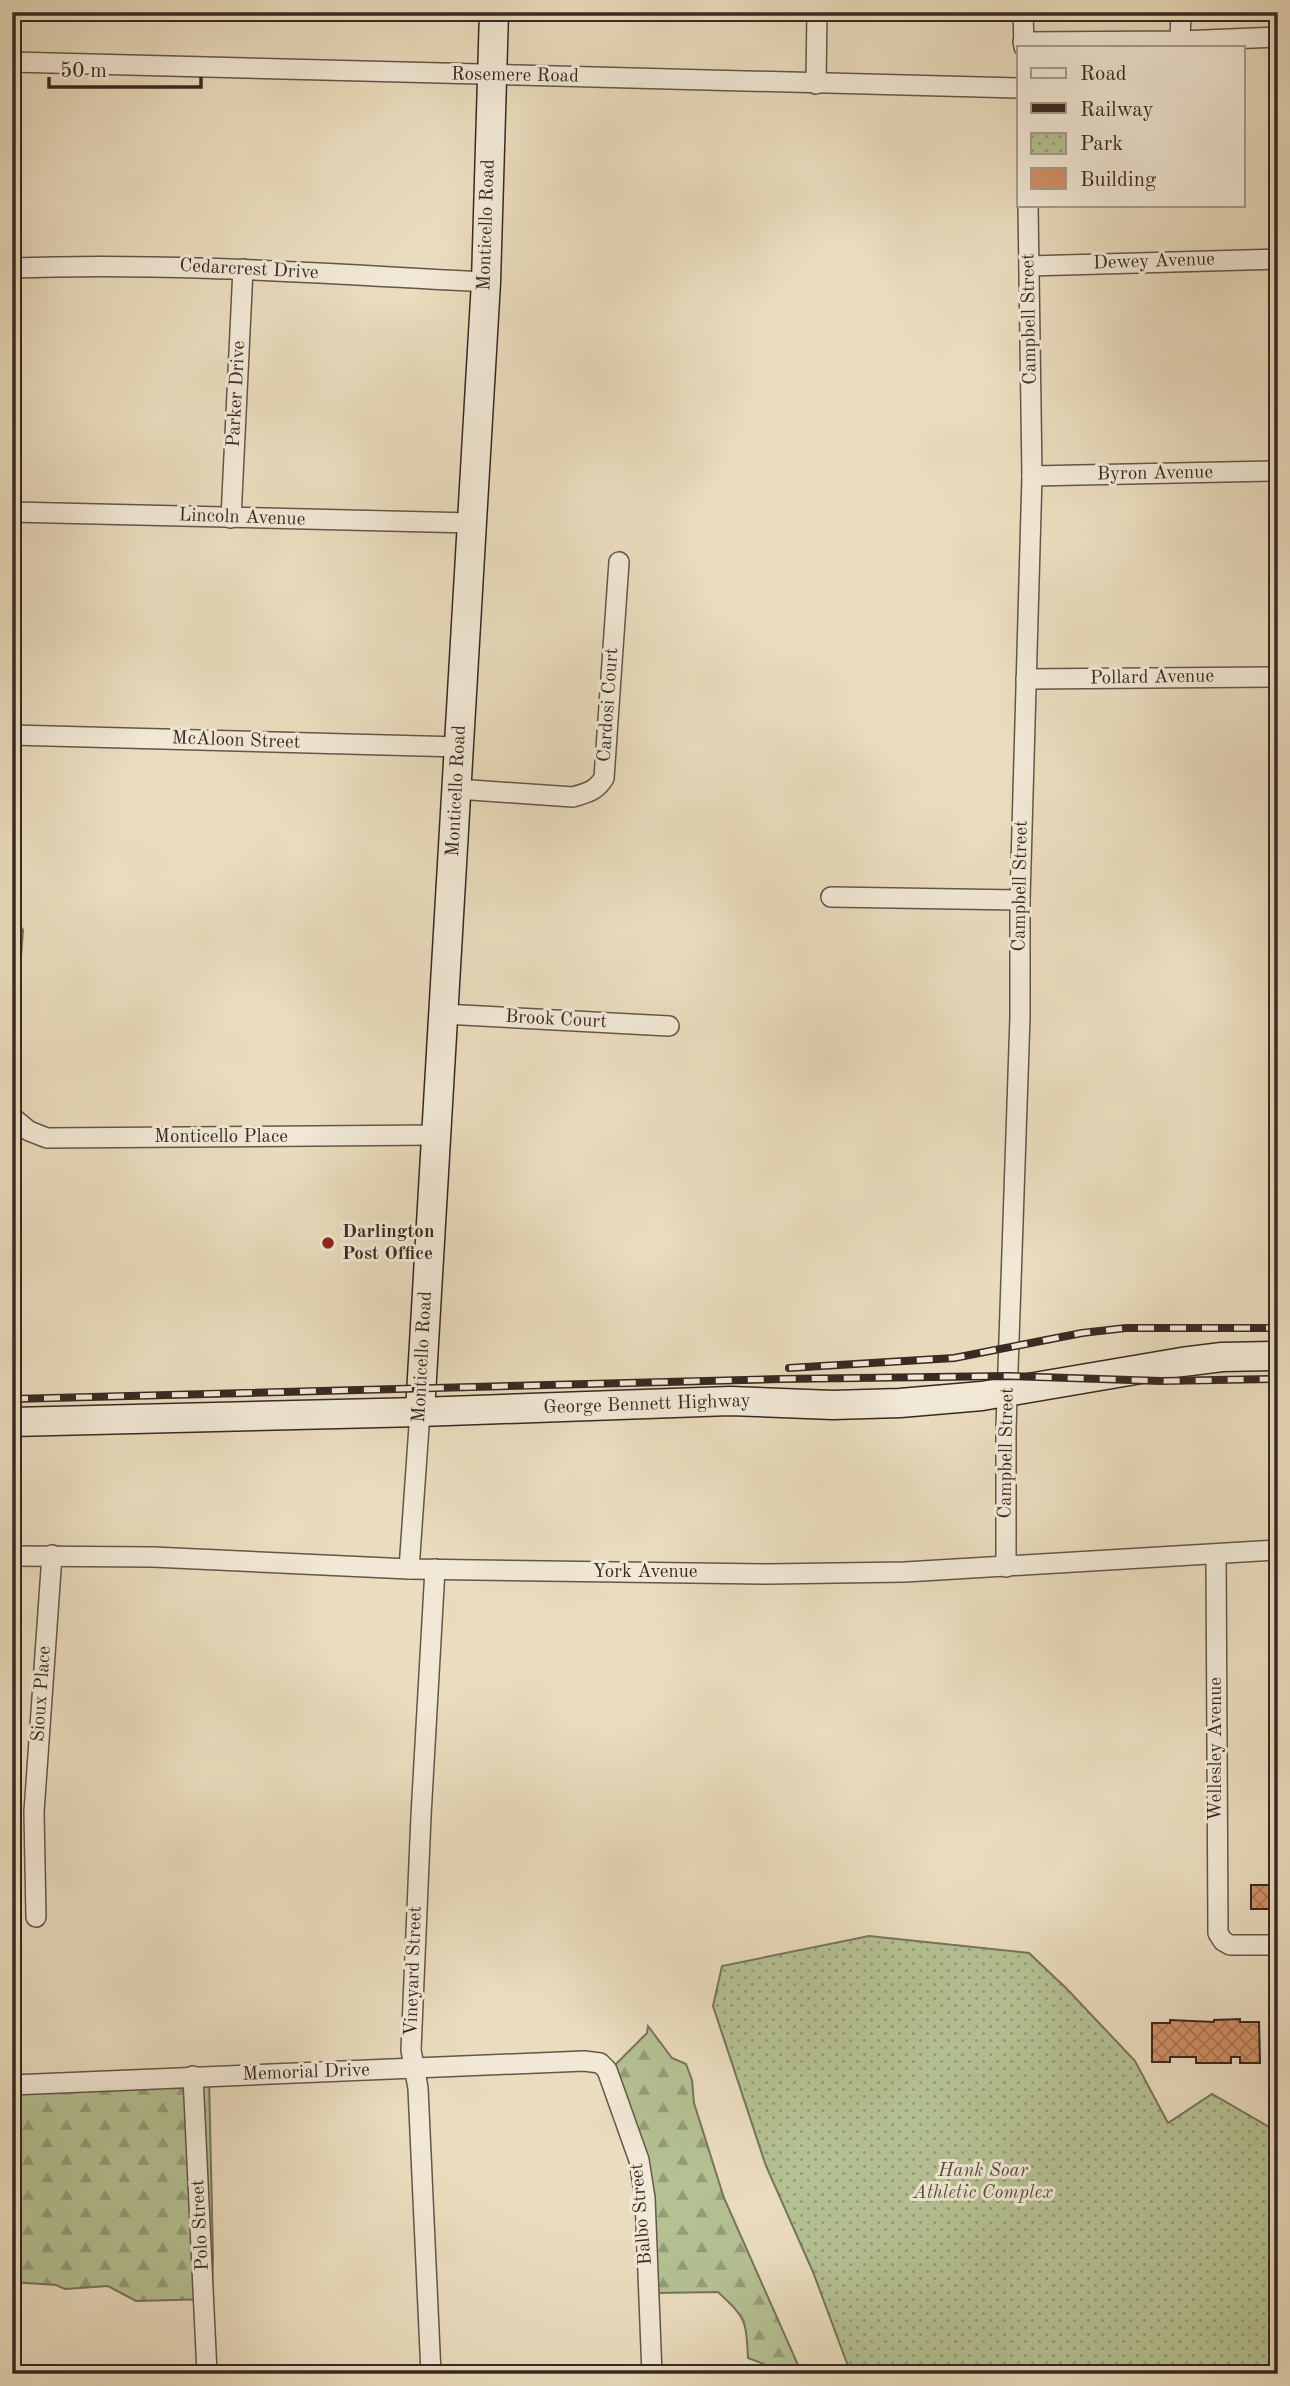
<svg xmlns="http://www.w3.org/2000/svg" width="1290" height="2386" font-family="'Old Standard TT',serif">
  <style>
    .forest { fill: url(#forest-firs); stroke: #76755b; stroke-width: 2 }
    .park { fill: url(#park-dots); stroke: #76755b; stroke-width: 2 }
    .building { fill: url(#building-cross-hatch); stroke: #382923; stroke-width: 2 }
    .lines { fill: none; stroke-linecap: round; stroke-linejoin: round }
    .street-casing { stroke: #64564a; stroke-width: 22 }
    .secondary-casing { stroke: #382923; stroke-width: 31 }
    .street { stroke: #f1e8d5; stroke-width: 19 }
    .secondary { stroke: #f1e8d5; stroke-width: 28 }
    .rail-casing { stroke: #382923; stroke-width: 8 }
    .rail { stroke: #f1e8d5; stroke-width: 5; stroke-dasharray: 16; stroke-linecap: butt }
    .poi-dot { fill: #8f2418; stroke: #f1e8d5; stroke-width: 2.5 }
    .labels { text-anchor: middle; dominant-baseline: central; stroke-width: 6; stroke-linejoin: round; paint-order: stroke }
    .street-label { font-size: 19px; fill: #382923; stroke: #f1e8d5 }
    .poi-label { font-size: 19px; font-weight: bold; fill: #382923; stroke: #f1e8d5; text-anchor: start }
    .park-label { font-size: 19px; font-style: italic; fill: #574f3f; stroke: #f1e8d5 }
  </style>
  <defs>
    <pattern id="forest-firs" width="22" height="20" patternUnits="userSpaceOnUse" patternTransform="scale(1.75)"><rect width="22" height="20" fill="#b5c193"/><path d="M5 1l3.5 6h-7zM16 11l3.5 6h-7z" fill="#949d78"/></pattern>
    <pattern id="park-dots" width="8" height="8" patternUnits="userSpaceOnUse" patternTransform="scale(1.75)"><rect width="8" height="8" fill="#b5c193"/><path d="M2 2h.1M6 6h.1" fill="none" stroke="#949d78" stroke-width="1.8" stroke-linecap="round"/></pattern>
    <pattern id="building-cross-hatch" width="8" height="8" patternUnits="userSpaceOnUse" patternTransform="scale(1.75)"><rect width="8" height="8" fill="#d29067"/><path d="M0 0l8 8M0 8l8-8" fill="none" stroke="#ab7654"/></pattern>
  </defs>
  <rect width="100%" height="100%" fill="#eadcbe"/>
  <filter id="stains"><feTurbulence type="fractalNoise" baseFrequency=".00286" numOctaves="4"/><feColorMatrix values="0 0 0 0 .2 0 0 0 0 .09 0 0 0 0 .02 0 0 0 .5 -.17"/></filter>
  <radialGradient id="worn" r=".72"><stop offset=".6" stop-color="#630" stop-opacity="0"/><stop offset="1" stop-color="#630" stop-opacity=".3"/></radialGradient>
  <g class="forest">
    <path d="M 648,2026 L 672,2058 L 686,2064 L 692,2080 L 694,2103 L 724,2198 L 802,2374 L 775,2374 L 764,2364 L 748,2358 C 746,2320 746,2318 718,2292 L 657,2293 L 610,2070 L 647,2033 Z"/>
    <path d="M 209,2078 L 213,2257 L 212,2299 L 136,2301 L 108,2286 L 65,2289 L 56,2285 L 12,2282 L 12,2079 Z"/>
  </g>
  <g class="park">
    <path d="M 12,914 L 23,930 L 17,1012 L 12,1041 Z"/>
    <path d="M 869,1936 L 1029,1953 L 1067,1989 L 1135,2061 L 1168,2123 L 1212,2094 L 1278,2132 L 1278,2374 L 851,2374 L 813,2272 L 766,2166 L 713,2006 L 722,1966 Z"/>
  </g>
  <g class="building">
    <rect x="1251" y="1885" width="27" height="24"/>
    <path d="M 1240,2019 L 1240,2022 L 1259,2022 L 1260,2063 L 1240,2063 L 1240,2057 L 1231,2057 L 1231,2063 L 1196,2063 L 1196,2057 L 1170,2057 L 1170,2062 L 1152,2062 L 1152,2023 L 1170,2023 L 1170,2020 L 1214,2022 L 1214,2020 Z"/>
  </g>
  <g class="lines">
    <defs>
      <g id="street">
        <path d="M 1023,12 L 1024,47"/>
        <path d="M 1180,41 L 1181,12"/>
        <path d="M 1023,42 L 1180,41 L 1278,37"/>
        <path d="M 12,62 L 1019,88"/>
        <path d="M 816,84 L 817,12"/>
        <path d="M 1029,266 L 1278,259"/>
        <path d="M 12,268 C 170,262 328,274 486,282"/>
        <path d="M 1032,476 L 1278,471"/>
        <path d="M 12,512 L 472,523"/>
        <path d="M 231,518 L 243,269"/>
        <path d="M 1026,679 L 1278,677"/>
        <path d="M 12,735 L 460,747"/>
        <path d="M 457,789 L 573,797 C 587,793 596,791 604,778 L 619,562"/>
        <path d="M 831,897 L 1020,900"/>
        <path d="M 443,1014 L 669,1026"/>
        <path d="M 12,1117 L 29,1131 L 47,1138 L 436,1135"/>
        <path d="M 1216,1555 L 1218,1933 L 1223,1941 L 1230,1945 L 1278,1945"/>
        <path d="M 12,1556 L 153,1557 L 409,1569 L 768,1574 L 905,1572 L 1278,1550"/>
        <path d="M 1006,1567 L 1006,1428 L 1020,1017 L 1020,900 L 1032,476 L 1028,205"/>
        <path d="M 409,1569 L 420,1412"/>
        <path d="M 36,1917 L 34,1812 L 52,1555"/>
        <path d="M 193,2076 L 207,2374"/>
        <path d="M 12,2085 L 584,2061 L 600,2063 L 607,2070 L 639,2160 L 645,2198 L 652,2374"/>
        <path d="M 431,2374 L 418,2088 L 411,2050 L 421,1816 L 435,1569"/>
      </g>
      <g id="secondary">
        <path d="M 420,1412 L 486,282 L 494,12"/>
        <path d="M 12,1422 L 420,1412 L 730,1401 L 833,1405 L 900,1403 L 982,1396 L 1182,1362 L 1222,1357 L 1278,1356"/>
      </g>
    </defs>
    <use href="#street" class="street-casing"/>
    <use href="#secondary" class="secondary-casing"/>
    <use href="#street" class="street"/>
    <use href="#secondary" class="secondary"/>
    <defs>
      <g id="rail">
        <path d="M 789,1368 L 954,1358 L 1082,1333 L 1126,1328 L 1278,1328"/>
        <path d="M 12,1399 L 781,1379 L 1009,1376 L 1161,1381 L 1278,1379"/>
      </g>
    </defs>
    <use href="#rail" class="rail-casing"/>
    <use href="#rail" class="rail"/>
  </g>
  <circle class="poi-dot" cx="328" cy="1243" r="7"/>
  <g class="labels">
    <g class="street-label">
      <text transform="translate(515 76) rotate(1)">Rosemere Road</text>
      <text transform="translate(487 225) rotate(-88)">Monticello Road</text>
      <text transform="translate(1154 262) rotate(-2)">Dewey Avenue</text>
      <text transform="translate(249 270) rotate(3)">Cedarcrest Drive</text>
      <text transform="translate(1030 319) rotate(-91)">Campbell Street</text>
      <text transform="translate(237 394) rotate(-87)">Parker Drive</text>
      <text transform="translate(1155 474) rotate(-1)">Byron Avenue</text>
      <text transform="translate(242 518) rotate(2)">Lincoln Avenue</text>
      <text transform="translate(1152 678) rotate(-1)">Pollard Avenue</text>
      <text transform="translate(609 705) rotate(-86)">Cardosi Court</text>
      <text transform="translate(236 741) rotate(2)">McAloon Street</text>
      <text transform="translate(457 791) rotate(-87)">Monticello Road</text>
      <text transform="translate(1021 886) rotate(-89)">Campbell Street</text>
      <text transform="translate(556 1020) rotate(3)">Brook Court</text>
      <text x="221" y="1137">Monticello Place</text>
      <text transform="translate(423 1357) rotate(-87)">Monticello Road</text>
      <text transform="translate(647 1405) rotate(-2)">George Bennett Highway</text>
      <text transform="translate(1007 1453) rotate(-89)">Campbell Street</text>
      <text x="645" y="1572">York Avenue</text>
      <text transform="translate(42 1694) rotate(-86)">Sioux Place</text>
      <text transform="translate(1216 1749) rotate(-90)">Wellesley Avenue</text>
      <text transform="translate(414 1971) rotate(-88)">Vineyard Street</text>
      <text transform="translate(306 2073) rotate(-2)">Memorial Drive</text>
      <text transform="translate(642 2214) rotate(-95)">Balbo Street</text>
      <text transform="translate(201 2225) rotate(-93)">Polo Street</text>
    </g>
    <g class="poi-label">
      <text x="342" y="1232">Darlington<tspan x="342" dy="22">Post Office</tspan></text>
    </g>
    <g class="park-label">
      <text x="983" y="2171">Hank Soar<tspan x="983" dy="22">Athletic Complex</tspan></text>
    </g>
  </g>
  <rect width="1290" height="2386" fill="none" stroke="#eadcbe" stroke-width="42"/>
  <rect x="14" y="14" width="1262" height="2358" fill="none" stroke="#382923" stroke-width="3.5"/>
  <rect x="21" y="21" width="1248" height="2344" fill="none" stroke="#382923" stroke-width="2"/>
  <rect x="1017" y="46" width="228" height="161" fill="#f1e8d5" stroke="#a79c8e" stroke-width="2"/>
  <rect x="1031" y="68" width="35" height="10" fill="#f1e8d5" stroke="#a79c8e" stroke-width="2"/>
  <text x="1080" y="80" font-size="21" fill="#382923">Road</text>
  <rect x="1031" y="103" width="35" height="10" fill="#382923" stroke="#a79c8e" stroke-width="2"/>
  <text x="1080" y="116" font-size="21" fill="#382923">Railway</text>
  <rect x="1031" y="133" width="35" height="21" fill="url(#park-dots)" stroke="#a79c8e" stroke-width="2"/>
  <text x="1080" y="150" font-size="21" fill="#382923">Park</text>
  <rect x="1031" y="168" width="35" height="21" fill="#d29067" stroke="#a79c8e" stroke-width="2"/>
  <text x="1080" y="186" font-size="21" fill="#382923">Building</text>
  <path d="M49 77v10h152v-10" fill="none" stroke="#382923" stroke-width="3.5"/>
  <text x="60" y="77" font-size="21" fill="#382923" stroke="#f1e8d5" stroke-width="5" paint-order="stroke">50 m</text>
  <rect width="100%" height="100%" filter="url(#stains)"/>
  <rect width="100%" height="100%" fill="url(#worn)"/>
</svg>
